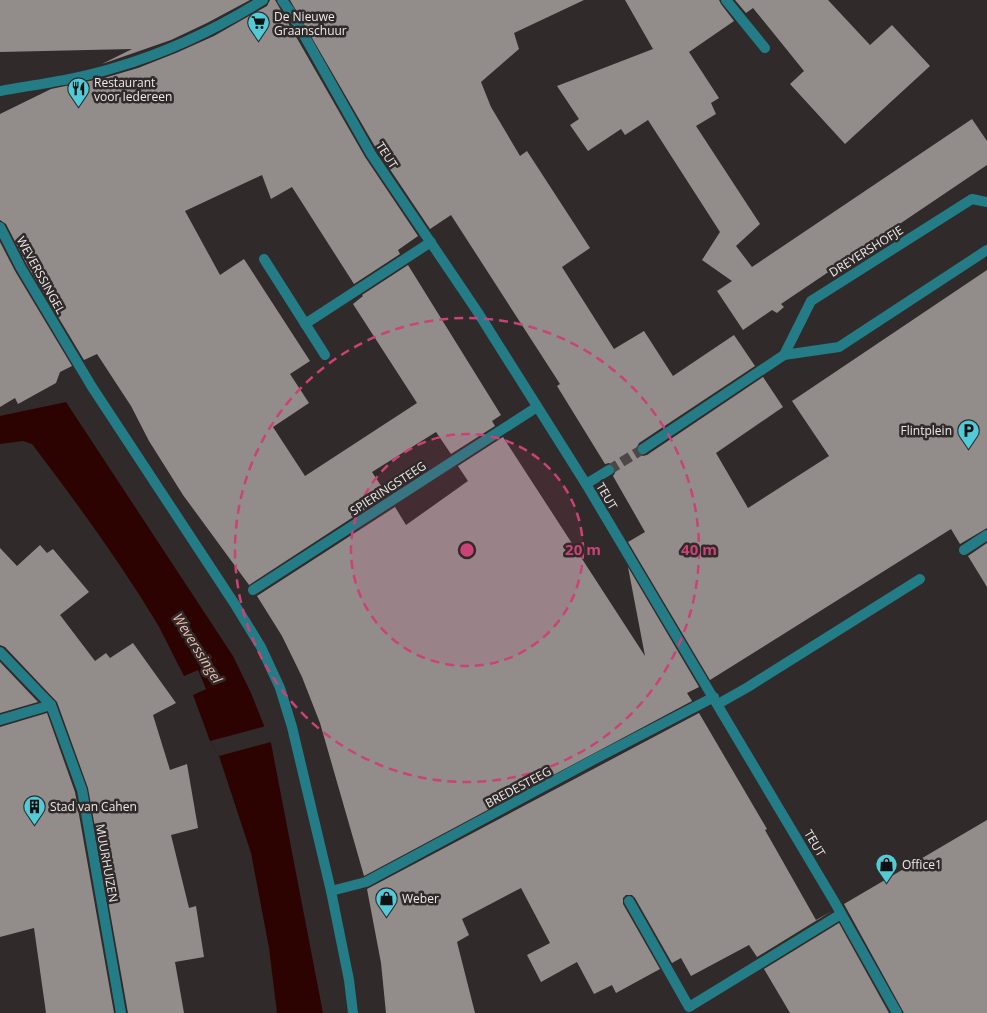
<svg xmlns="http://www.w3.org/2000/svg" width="987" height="1013" font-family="'Open Sans',sans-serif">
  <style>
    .water { fill: #2c0300 }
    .pier { fill: #302b2a }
    .building { fill: #928d8b }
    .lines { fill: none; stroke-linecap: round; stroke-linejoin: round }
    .minor-tunnel { stroke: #4c4847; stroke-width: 10; stroke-dasharray: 10 5; stroke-linecap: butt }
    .service { stroke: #247d86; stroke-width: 10 }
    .minor { stroke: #247d86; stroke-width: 10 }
    .ring { fill: none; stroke: #cb4277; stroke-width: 2.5; stroke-dasharray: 9 6 }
    .labels { text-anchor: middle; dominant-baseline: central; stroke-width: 5; stroke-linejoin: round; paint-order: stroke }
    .poi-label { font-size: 12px; fill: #edeae9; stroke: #302b2a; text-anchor: start }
    .street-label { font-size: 12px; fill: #edeae9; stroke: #302b2a }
    .water-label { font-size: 14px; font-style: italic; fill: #f0bfb0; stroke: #302b2a }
    .centre { fill: #cb4277; stroke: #302b2a; stroke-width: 2.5 }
    .ring-label { font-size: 15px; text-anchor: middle; font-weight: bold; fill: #cb4277; stroke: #302b2a; stroke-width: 5; stroke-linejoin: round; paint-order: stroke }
  </style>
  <rect width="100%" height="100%" fill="#302b2a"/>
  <path class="water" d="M 66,402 L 233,656 L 251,693 L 271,743 L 323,1013 L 277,1013 L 269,948 L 251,853 L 219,756 L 210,741 L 193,695 L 206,689 L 198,670 L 184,676 C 175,659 167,642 158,625 C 120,562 77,503 32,444 L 23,441 L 0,444 L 0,416 Z"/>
  <path class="pier" d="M 266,726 L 271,742 L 219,756 L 210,741 Z"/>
  <g class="building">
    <path d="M 0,0 L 250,0 L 207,23 L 171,40 L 102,64 L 132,49 L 0,52 Z"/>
    <path d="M 270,0 L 275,0 L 365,157 L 418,236 L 398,250 L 400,254 L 354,284 L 292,187 L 271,199 L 262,175 L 185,211 L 220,275 L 244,259 L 310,361 L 290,374 L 309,403 L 273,427 L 305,476 L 417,403 L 353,304 L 363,296 L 362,295 L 408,265 L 501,415 L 492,421 L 495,426 L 451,454 L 436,432 L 372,472 L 387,495 L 249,585 L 183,495 L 149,441 L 131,406 L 97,354 L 84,360 L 27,265 L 6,224 L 0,220 L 0,114 L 51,89 L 104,78 L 138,68 L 176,53 L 214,36 L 249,16 L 267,6 Z"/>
    <path d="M 290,0 L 584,0 L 514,33 L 519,49 L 481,82 L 491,107 L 520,156 L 527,151 L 590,248 L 562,267 L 614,349 L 644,331 L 673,376 L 734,335 L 755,366 L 639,443 L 636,449 L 638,453 L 643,456 L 647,455 L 763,377 L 783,407 L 716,453 L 748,508 L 829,456 L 792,401 L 987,270 L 987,528 L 960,544 L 951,529 L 710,680 L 628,542 L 645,532 L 613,476 L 615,473 L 615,467 L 609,463 L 605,464 L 557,386 L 560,384 L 451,215 L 430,229 L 377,150 Z"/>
    <path d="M 625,0 L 719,0 L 721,4 L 734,21 L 689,52 L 719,98 L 711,103 L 716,114 L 696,126 L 760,224 L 736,246 L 752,267 L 972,119 L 987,141 L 987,165 L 781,304 L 784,307 L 777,313 L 772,310 L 743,330 L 717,291 L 732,281 L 702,260 L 720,232 L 648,120 L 625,135 L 621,129 L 588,151 L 570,125 L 579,119 L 557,86 L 653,49 Z"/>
    <path d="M 735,0 L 828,0 L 870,45 L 892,25 L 930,66 L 845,144 L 790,84 L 804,71 L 753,8 L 746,13 Z"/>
    <path d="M 0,242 L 15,271 L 72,366 L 60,372 L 56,383 L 18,404 L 15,398 L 0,407 Z"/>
    <path d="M 503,437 L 645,656 L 628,567 L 699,687 L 687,693 L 692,701 L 364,876 L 320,723 L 302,677 L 282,636 L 257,596 L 395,507 L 406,525 L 468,481 L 458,466 Z"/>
    <path d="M 987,543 L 987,587 L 968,556 Z"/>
    <path d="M 40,545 L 47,553 L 53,549 L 89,592 L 60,615 L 95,661 L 106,653 L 110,658 L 133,643 L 176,703 L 153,715 L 170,770 L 187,764 L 198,828 L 171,835 L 189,908 L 196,906 L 204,957 L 175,962 L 184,1013 L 128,1013 L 88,788 L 57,702 L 5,647 L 0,645 L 0,548 L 17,566 Z"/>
    <path d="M 0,662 L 38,702 L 0,713 Z"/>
    <path d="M 47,713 L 75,792 L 114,1013 L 46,1013 L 34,928 L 0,937 L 0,727 Z"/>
    <path d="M 699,713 L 767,829 L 765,830 L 816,920 L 832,911 L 757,957 L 749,945 L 691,976 L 681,958 L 672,963 L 635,898 L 632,895 L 626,895 L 623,898 L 623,904 L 660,969 L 616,993 L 612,985 L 594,994 L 577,962 L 541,982 L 527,955 L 550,943 L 521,888 L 462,919 L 469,935 L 457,942 L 475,1013 L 386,1013 L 381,963 L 367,889 Z"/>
    <path d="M 987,820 L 987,1013 L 904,1013 L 844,904 Z"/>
    <path d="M 839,923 L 889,1013 L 790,1013 L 764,969 Z"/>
  </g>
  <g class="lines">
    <path class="minor-tunnel" d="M 609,470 L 643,449"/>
    <g class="service">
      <path d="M 726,0 L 765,48"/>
      <path d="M 264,259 L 325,355"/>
      <path d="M 305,324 L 431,242"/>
      <path d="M 964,550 L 987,535"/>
      <path d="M 718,704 L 748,687 L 920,579"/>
      <path d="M 629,901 L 689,1007 L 841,914"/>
    </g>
    <g class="minor">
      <path d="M 282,0 L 292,14 L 371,154 L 477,311 L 586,484 L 834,901 L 897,1013"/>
      <path d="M 0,91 C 39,84 79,79 117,67 C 168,52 218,28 263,0"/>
      <path d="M 0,227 L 21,268 L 92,387 L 234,603 L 261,647 L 280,688 L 292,727 L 331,891 L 349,980 L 353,1013"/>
      <path d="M 784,355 L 811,301 L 972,199 L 987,202"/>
      <path d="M 643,449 L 784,355 L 839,347 L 987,250"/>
      <path d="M 586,484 L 609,470"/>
      <path d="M 253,590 L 537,407"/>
      <path d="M 0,652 L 51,705 L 82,790 L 121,1013"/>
      <path d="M 0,720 L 51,705"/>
      <path d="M 331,891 L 366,882 L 591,761 L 714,697"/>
    </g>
  </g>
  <circle cx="467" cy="550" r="116" fill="#cb4277" fill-opacity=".12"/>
  <g class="ring">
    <circle cx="467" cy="550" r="116"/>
    <circle cx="467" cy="550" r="232"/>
  </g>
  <defs>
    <symbol id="supermarket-pin" viewBox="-11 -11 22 30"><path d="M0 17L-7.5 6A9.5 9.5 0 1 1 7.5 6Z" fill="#52cbd8" stroke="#302b2a"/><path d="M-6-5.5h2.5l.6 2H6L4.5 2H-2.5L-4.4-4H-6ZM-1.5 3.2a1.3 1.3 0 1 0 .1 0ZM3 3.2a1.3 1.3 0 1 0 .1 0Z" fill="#111"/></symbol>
    <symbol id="restaurant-pin" viewBox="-11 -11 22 30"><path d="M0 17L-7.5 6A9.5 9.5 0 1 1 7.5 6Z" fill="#52cbd8" stroke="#302b2a"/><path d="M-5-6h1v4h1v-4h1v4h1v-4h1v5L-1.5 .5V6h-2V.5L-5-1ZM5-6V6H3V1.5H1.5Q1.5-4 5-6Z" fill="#111"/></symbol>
    <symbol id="parking-pin" viewBox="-11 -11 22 30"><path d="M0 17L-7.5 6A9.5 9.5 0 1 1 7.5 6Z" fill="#52cbd8" stroke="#302b2a"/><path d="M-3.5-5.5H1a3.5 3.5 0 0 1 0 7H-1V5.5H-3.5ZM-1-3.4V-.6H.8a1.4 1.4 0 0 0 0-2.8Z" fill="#111"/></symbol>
    <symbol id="building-pin" viewBox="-11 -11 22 30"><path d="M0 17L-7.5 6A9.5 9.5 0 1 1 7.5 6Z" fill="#52cbd8" stroke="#302b2a"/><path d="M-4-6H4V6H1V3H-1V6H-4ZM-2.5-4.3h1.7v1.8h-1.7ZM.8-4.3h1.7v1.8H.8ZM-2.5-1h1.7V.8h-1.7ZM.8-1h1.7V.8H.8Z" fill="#111"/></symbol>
    <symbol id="shop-pin" viewBox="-11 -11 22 30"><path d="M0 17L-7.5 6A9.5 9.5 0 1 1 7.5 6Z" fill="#52cbd8" stroke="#302b2a"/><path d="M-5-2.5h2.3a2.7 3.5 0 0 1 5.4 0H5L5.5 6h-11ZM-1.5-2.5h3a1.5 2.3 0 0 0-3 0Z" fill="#111"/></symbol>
  </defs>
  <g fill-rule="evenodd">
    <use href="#supermarket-pin" x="246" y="10" width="25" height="34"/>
    <use href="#restaurant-pin" x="66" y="76" width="25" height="34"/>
    <use href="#parking-pin" x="956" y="418" width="25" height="34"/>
    <use href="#building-pin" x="22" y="794" width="25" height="34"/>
    <use href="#shop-pin" x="874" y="852" width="25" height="34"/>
    <use href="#shop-pin" x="374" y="886" width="25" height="34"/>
  </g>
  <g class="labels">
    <g class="poi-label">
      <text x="274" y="16">De Nieuwe<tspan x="274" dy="14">Graanschuur</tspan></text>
      <text x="94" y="82">Restaurant<tspan x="94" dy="14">voor Iedereen</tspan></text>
      <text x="952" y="430" text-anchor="end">Flintplein</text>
      <text x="50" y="806">Stad van Cahen</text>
      <text x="902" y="864">Office1</text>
      <text x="402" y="898">Weber</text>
    </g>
    <g class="street-label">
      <text transform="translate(387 155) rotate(57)">TEUT</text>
      <text transform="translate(866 251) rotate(-32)">DREYERSHOFJE</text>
      <text transform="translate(41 275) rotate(61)">WEVERSSINGEL</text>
      <text transform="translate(388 488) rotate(-33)">SPIERINGSTEEG</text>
      <text transform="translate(607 496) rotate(59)">TEUT</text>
      <text transform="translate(518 787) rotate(-28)">BREDESTEEG</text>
      <text transform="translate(815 843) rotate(59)">TEUT</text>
      <text transform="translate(107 863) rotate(80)">MUURHUIZEN</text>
    </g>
    <g class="water-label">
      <text transform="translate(198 648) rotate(58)">Weverssingel</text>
    </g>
  </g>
  <circle cx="467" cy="550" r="8" class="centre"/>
  <g class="ring-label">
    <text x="583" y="555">20 m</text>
    <text x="699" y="555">40 m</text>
  </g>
</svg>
